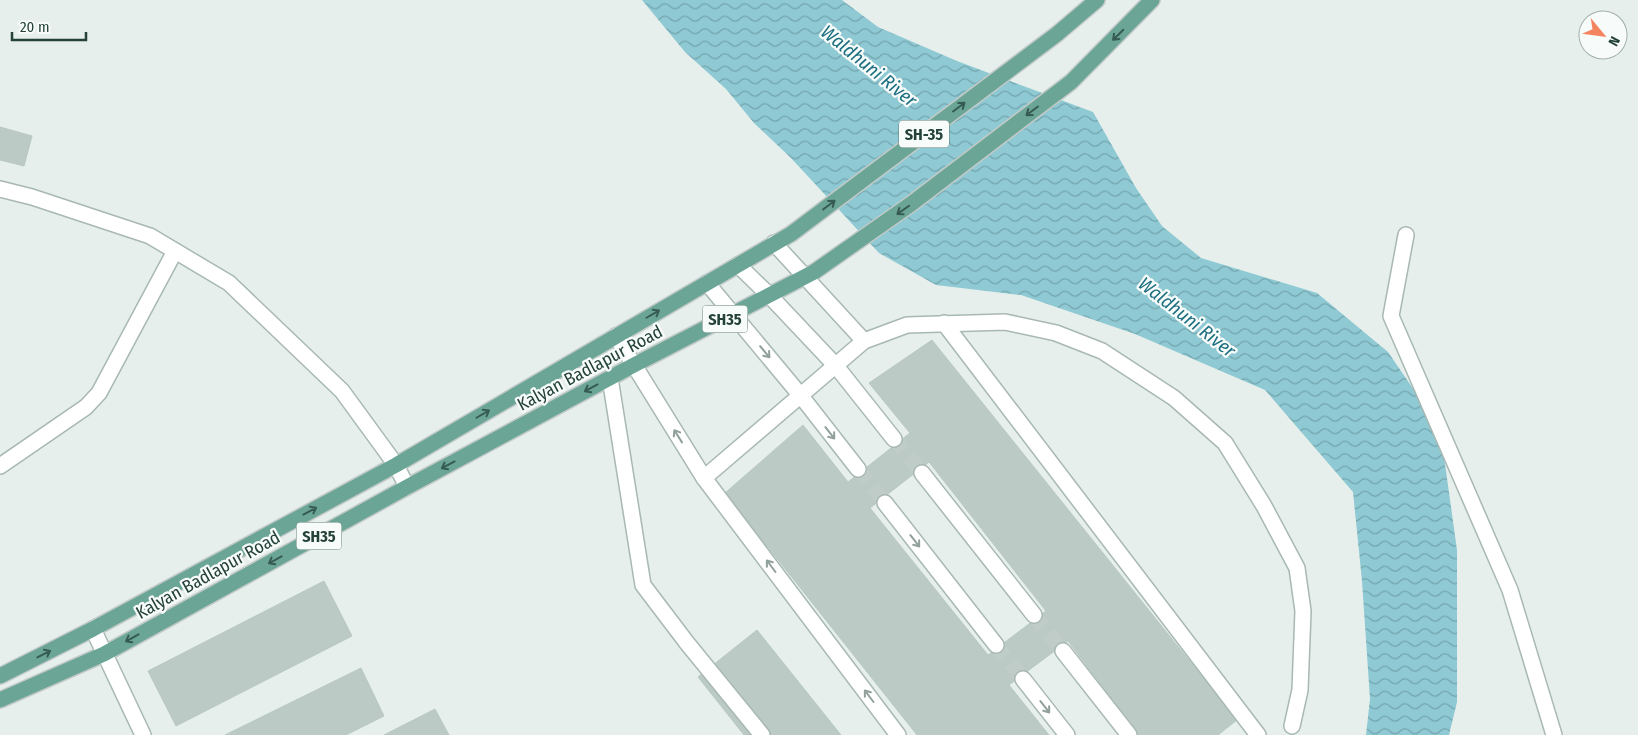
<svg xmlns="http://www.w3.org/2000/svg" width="1638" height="735" font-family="'Fira Sans Condensed',sans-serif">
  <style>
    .water { fill: url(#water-waves) }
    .building { fill: #bbcac4; stroke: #b8c9c2; fill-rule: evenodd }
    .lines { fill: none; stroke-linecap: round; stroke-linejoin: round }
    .minor-tunnel { stroke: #bfccc8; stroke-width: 15; stroke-dasharray: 15 8; stroke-linecap: butt }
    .minor-casing { stroke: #a8b8b2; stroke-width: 18 }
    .major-casing { stroke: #c2cac8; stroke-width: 18 }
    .minor { stroke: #fff; stroke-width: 15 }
    .major { stroke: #6aa596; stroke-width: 15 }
    .oneway { stroke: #365b51 }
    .oneway2 { stroke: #92a09c }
    .labels { text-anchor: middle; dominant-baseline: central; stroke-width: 4.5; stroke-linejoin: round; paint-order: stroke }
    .shield { fill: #f7fbf9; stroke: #637a73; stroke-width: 1 }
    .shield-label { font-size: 16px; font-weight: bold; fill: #24423a }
    .street-label { font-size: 18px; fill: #24423a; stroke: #f7fbf9 }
    .water-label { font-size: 19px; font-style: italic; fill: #1c6f80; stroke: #f7fbf9 }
  </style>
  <defs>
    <pattern id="water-waves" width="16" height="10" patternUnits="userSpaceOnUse" patternTransform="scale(1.25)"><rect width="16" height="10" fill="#8ec9d4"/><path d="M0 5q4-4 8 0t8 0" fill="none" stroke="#74a5ad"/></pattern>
  </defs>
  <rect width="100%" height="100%" fill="#e6efeb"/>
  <path class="water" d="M 642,0 L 842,0 L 878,27 L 957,61 L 1093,112 L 1136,188 L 1162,226 L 1201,258 L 1317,293 L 1388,352 L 1440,428 L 1457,550 L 1457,702 L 1449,735 L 1366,735 L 1370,699 L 1362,581 L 1353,492 L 1265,390 L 1135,334 L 1021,295 L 936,285 L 879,253 L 791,158 L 754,123 L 726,89 L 685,52 Z"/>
  <g class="building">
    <path d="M 0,127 L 32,136 L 24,166 L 0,160 Z"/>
    <path d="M 932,340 L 1237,720 L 1218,735 L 1139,735 L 1068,641 L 1009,685 L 1049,735 L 917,735 L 725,493 L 803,425 L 848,482 L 910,433 L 869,383 ZM 929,462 L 1046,611 L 988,655 L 870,508 Z"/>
    <path d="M 324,581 L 352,636 L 176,726 L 148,671 Z"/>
    <path d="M 757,630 L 841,735 L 744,735 L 698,677 Z"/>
    <path d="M 361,668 L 384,716 L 346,735 L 225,735 Z"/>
    <path d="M 435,709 L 449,735 L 384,735 Z"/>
  </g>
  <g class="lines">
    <g class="minor-tunnel">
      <path d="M 894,439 L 922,473"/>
      <path d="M 858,469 L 885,503"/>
      <path d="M 1034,615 L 1063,651"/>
      <path d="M 996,645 L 1023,679"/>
    </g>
    <defs>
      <g id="minor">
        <path d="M 0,189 L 32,197 L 150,236 L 229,283 L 342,391 L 396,465 L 407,487"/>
        <path d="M 1406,235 L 1391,316 L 1510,590 L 1554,735"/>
        <path d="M 774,243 L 864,341"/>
        <path d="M 738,265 L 769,295 L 836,366 L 894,439"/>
        <path d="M 707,283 L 801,396 L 858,469"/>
        <path d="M 944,323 L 1258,735"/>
        <path d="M 616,336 L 704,478 L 898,735"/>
        <path d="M 610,378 L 643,585 L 687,643 L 762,735"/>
        <path d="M 0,466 L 86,407 L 99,393 L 175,251"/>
        <path d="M 922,473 L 1034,615"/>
        <path d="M 704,478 L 864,341 L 907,325 L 1005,322 L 1056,333 L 1102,351 L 1174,398 L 1225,443 L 1264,506 L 1297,568 L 1303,611 L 1300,690 L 1292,726"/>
        <path d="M 885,503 L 996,645"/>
        <path d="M 93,629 L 143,735"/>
        <path d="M 1063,651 L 1129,735"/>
        <path d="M 1023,679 L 1067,735"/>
      </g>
      <g id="major">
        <path d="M 0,676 L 93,629 L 396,465 L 791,234 L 1057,34 L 1097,0"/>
        <path d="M 0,700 L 104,654 L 407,487 L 634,365 L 814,272 L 911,204 L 1071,82 L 1152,0"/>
      </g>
    </defs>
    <use href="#minor" class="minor-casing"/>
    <use href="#major" class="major-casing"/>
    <use href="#minor" class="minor"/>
    <use href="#major" class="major"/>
  </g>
  <defs><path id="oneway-shaft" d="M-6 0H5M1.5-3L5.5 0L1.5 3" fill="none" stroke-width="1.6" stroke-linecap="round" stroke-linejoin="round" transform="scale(1.25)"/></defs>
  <g class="oneway">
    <use href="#oneway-shaft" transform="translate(1118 35) rotate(135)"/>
    <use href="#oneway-shaft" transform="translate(959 107) rotate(-37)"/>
    <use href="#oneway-shaft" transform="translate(1032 111) rotate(143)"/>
    <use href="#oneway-shaft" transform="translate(829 205) rotate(-37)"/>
    <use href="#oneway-shaft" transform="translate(903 210) rotate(145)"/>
    <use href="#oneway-shaft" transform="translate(653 314) rotate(-30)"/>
    <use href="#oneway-shaft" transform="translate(591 388) rotate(152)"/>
    <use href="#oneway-shaft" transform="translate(483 414) rotate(-30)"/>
    <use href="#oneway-shaft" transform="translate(448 465) rotate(152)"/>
    <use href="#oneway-shaft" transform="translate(310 511) rotate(-28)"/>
    <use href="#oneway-shaft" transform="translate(275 560) rotate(151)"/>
    <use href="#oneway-shaft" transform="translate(132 638) rotate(151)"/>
    <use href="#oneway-shaft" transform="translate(44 654) rotate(-27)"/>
  </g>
  <g class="oneway2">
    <use href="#oneway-shaft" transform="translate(765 352) rotate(50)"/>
    <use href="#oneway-shaft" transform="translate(830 433) rotate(52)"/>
    <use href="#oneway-shaft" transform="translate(678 436) rotate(-122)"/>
    <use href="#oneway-shaft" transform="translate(915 541) rotate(52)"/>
    <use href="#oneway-shaft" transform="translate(771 566) rotate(-127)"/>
    <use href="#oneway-shaft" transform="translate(869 696) rotate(-127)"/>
    <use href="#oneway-shaft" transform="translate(1045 707) rotate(52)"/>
  </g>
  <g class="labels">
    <g class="shield">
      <rect x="899" y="120.5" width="50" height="27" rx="4"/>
      <rect x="702.5" y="305.5" width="45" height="27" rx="4"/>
      <rect x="296.5" y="522.5" width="45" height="27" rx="4"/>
    </g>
    <g class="shield-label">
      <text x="924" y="134">SH-35</text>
      <text x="725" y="319">SH35</text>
      <text x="319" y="536">SH35</text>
    </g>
    <g class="street-label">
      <text transform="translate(590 368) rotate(-28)">Kalyan Badlapur Road</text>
      <text transform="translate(208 575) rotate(-29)">Kalyan Badlapur Road</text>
    </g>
    <g class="water-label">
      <text transform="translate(869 66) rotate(39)">Waldhuni River</text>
      <text transform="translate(1187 317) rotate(38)">Waldhuni River</text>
    </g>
  </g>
  <g transform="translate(1603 35) rotate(119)"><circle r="24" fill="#f7fbf9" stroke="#a3b1ad"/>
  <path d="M0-4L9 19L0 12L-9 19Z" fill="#f4845f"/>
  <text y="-8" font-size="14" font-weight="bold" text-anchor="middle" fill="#24423a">N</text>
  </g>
  <path d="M12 32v8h74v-8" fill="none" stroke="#24423a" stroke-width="2.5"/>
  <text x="20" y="32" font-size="15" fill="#24423a" stroke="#f7fbf9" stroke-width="4" paint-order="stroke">20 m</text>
</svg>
